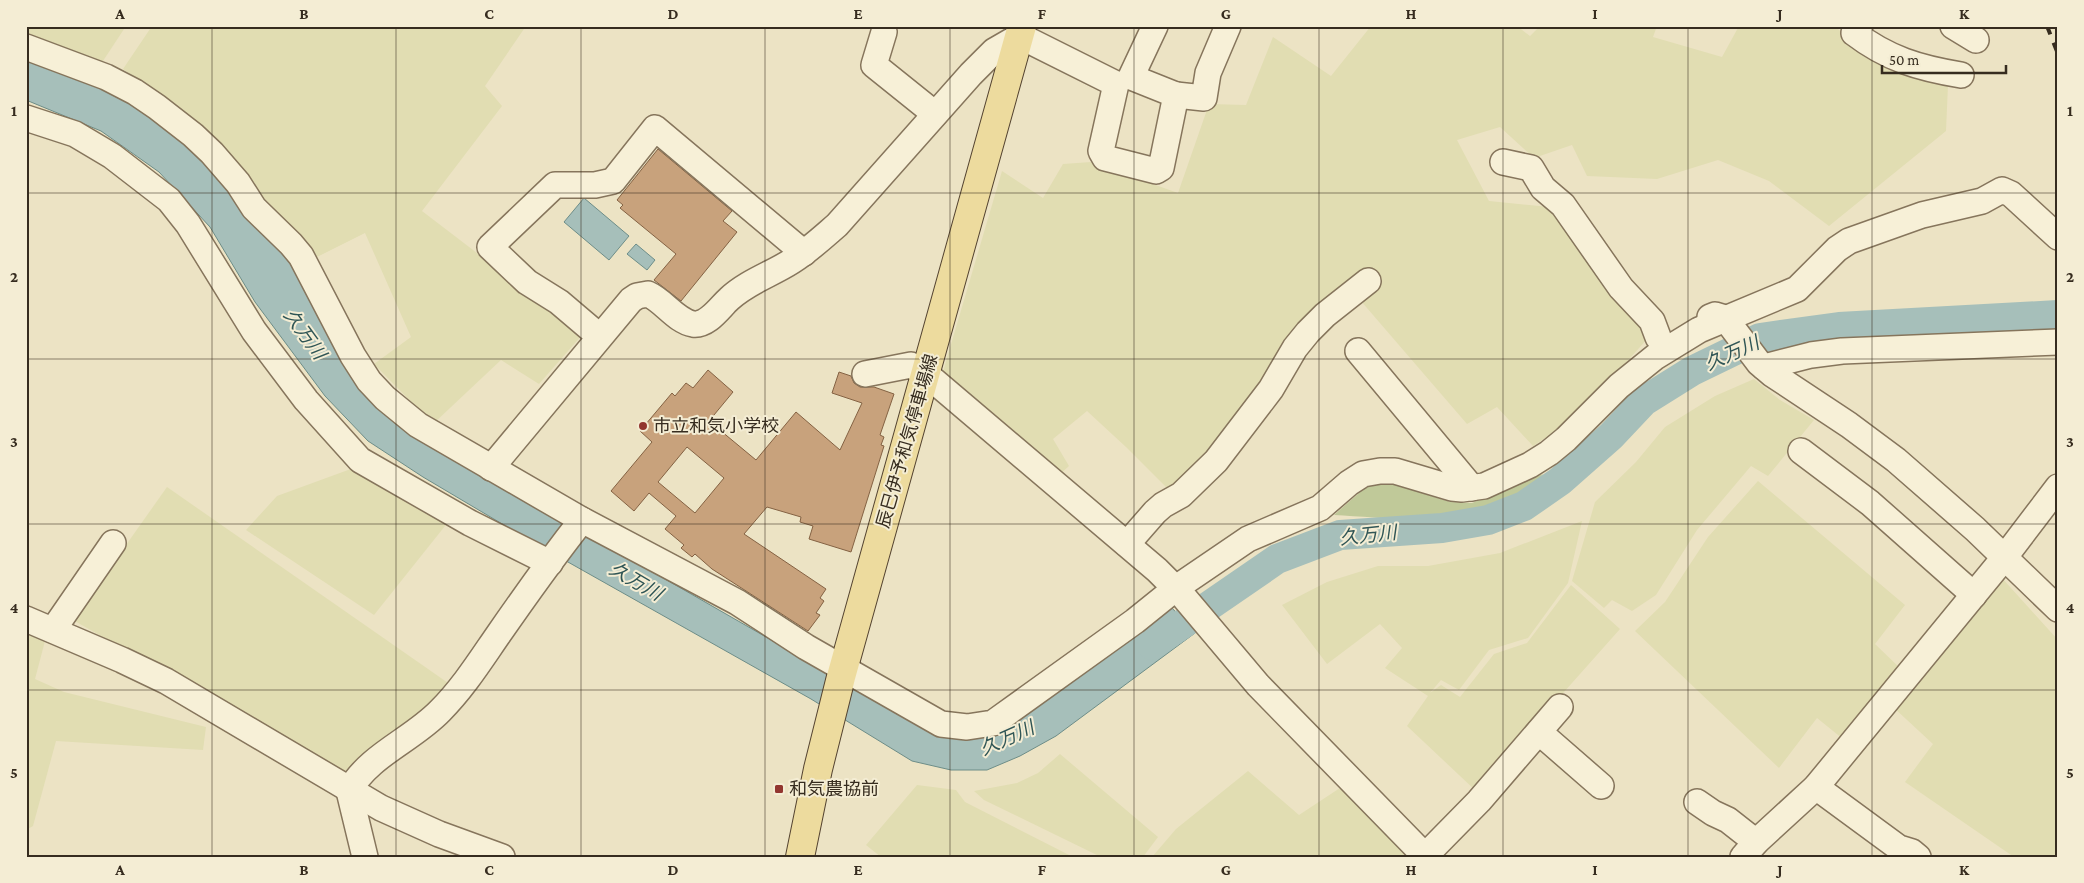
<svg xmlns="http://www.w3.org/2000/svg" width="2084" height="883" font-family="'Crimson Pro','Noto Sans JP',serif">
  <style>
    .farmland { fill: #e1ddb2 }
    .green { fill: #c0c999 }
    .water { fill: #a6bfba; stroke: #6d8d88 }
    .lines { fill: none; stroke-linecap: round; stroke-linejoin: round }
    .river { stroke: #a6bfba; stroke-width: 30 }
    .building { fill: #c8a27c; stroke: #846243; fill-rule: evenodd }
    .minor-casing { stroke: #86755c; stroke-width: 28 }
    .major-casing { stroke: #544330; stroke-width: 30 }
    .minor { stroke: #f7f0d7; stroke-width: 25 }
    .major { stroke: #eddb9e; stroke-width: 28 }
    .rail { stroke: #362c1f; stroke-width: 4; stroke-dasharray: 9 9; stroke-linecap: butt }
    .grid { fill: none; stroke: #362c1f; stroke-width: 1; stroke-opacity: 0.55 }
    .poi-dot { fill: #92362f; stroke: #f4edd4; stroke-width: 2 }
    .labels { text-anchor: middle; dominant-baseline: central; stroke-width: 4; stroke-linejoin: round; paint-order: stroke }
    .poi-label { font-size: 18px; fill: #362c1f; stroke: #f4edd4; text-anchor: start }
    .street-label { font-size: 18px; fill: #362c1f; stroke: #f4edd4 }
    .water-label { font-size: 19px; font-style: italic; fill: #2f5555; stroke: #f4edd4 }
    .neatline { fill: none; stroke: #362c1f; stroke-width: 2 }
    .grid-label { font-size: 16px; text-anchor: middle; font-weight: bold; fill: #362c1f }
  </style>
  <rect width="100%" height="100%" fill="#ece3c4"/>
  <g class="farmland">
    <path d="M 26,26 L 126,26 L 99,67 L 26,38 Z"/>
    <path d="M 152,26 L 526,26 L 485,86 L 502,106 L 422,211 L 583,334 L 539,384 L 501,360 L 433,424 L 374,364 L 411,337 L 365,233 L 317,257 L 271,210 L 202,129 L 123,69 Z"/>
    <path d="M 1371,26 L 1517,26 L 1530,36 L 1540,26 L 1657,26 L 1653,37 L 1722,57 L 1739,26 L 1835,26 L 1863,53 L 1948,85 L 1946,131 L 1829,226 L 1769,181 L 1718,160 L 1657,179 L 1587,176 L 1572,145 L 1534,158 L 1500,127 L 1457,140 L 1489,201 L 1549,207 L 1649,337 L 1575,419 L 1533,446 L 1497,407 L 1467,424 L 1348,286 L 1259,394 L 1172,493 L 1126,447 L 1087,411 L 1053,439 L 1069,466 L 1058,476 L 942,375 L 1002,171 L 1043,198 L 1063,164 L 1091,162 L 1178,193 L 1209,104 L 1246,105 L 1273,37 L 1331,76 Z"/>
    <path d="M 1754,379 L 1780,400 L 1814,420 L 1768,476 L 1751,466 L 1697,530 L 1656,595 L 1632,611 L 1612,600 L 1604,608 L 1572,581 L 1595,502 L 1636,462 L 1665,427 L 1715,396 Z"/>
    <path d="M 359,466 L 449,521 L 374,615 L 246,530 L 277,496 Z"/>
    <path d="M 1758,481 L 1905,605 L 1875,644 L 1902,670 L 1843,739 L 1817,718 L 1779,768 L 1635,631 L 1665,602 L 1708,537 Z"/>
    <path d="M 167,487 L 451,685 L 345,775 L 73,620 Z"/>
    <path d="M 1582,521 L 1568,583 L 1528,638 L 1489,650 L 1459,690 L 1441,680 L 1430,693 L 1441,685 L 1460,697 L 1494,654 L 1527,643 L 1571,585 L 1620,629 L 1476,791 L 1407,726 L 1428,696 L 1385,668 L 1402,648 L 1380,624 L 1327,664 L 1282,605 L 1327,582 L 1378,566 L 1428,566 L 1500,553 Z"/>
    <path d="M 2001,577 L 2058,640 L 2058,857 L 2014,857 L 1905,782 L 1933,744 L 1893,707 Z"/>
    <path d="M 26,633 L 45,641 L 35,679 L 64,692 L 206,727 L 203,750 L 56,741 L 33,826 L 26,830 Z"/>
    <path d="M 1060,754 L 1158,837 L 1143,857 L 1101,857 L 984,800 L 974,791 L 1017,783 L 1038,773 Z"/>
    <path d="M 1248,771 L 1299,815 L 1343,786 L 1413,857 L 1152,857 L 1176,829 Z"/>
    <path d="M 917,785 L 956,790 L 965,802 L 1073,857 L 881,857 L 866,845 Z"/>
  </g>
  <path class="green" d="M 1543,474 C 1499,534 1398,518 1334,515 L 1367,486 L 1381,483 L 1396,485 L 1450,502 L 1472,503 Z"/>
  <g class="water">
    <path d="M 26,55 L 92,79 L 153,114 L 202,156 L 290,260 L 416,436 L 820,668 L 995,734 L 1031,711 L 1172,608 L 1195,633 L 1056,736 L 1020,756 L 987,770 L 951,770 L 912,761 L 811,699 L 536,544 L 423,477 L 368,441 L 325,396 L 255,302 L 210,227 L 159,172 L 101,131 L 26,100 Z"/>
    <path d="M 584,198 L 629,236 L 609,260 L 564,222 Z"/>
    <path d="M 636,244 L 655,260 L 647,270 L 627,254 Z"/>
  </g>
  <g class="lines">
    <path class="river" d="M 1152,645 L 1277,559 L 1340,535 L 1442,528 L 1488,520 L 1524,506 L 1560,481 L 1611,436 L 1644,401 L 1692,371 L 1760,338 L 1839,327 L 2058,315"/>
  </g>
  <g class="building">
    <path d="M 658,149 L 732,211 L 723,221 L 737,232 L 681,301 L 654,280 L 676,254 L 620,208 L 623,205 L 617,200 Z"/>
    <path d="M 708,370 L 733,392 L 709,421 L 756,460 L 796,412 L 840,450 L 862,403 L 832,393 L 839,372 L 851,376 L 854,383 L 860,387 L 874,387 L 894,394 L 880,435 L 884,437 L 881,445 L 884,446 L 851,552 L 809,539 L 813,526 L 800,522 L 801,517 L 767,507 L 744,534 L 826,589 L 820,598 L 824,601 L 816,613 L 820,615 L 808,631 L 712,569 L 695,554 L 692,557 L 681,548 L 684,545 L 665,529 L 676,516 L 649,493 L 634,511 L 611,491 L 652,442 L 640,431 L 672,393 L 675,396 L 686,383 L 693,388 ZM 687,447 L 724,478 L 695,513 L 658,482 Z"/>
  </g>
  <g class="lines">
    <defs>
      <g id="minor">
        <path d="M 1860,26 L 1854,33 C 1888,59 1919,68 1961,75"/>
        <path d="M 1953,26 L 1976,40"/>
        <path d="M 884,32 L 874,65 L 935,114"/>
        <path d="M 26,47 L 106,77 L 135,92 L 157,107 L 193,135 L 212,153 L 238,183 L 254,208 L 291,244 L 301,256 L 353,356 L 369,381 L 385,398 L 418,425 L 582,520 L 737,602 L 806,647 L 941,724 L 967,727 L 993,723 L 1135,621 L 1176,588 L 1248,539 L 1320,508 L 1349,483 L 1363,474 L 1380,471 L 1395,471 L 1452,488 L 1462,489 L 1484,486 L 1530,465 L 1549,453 L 1566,439 L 1619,386 L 1655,357 L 1699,330 L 1797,289 L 1837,249 L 1849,241 L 1922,215 L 1982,201 L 2002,190 L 2011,194 L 2058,237"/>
        <path d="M 1176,95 L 1204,98 L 1208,73 L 1228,26"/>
        <path d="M 26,118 L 75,134 L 112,156 L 169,200 L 188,224 L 254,331 L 306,400 L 360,460 L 470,523 L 550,563"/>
        <path d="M 1503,162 L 1531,168 L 1543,188 L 1563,205 L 1621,288 L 1652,321 L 1658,337"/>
        <path d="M 1710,317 L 1715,315 L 1725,318 L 1759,363 L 1772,374 L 1849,425 L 1896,460 L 1975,529 L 2058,609"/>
        <path d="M 599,336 L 559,302 L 527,282 L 490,247 L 555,185 L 595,185 L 613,181 L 655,128 L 804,253"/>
        <path d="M 1358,351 L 1472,488"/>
        <path d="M 1764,367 L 1811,355 L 1842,351 L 2058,342"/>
        <path d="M 865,374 L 911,365 L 926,374 L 1157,570 L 1183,596 L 1258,685 L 1426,857"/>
        <path d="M 1801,451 L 1870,503 L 1974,595"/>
        <path d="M 491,468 L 631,300 L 637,296 L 648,294 C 664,301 676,321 693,324 C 708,326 720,307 729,299 C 747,282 772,274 792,261 C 808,251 822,238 837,225 L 971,74 L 994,51 L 1020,36 L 1116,84 L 1101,151 L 1105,158 L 1156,171 L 1161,168 L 1176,95 L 1131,77 L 1155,26"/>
        <path d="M 1127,544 L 1155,512 L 1163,505 L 1181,495 L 1216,461 L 1271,389 L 1295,348 L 1308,332 L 1325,315 L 1368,281"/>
        <path d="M 26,619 L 122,660 L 166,681 L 381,808 L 439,834 L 502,857"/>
        <path d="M 53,630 L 113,543"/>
        <path d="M 1539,732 L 1601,786"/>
        <path d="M 1816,787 L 1899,848 L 1912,852 L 1918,857"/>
        <path d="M 1697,802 L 1713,813 L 1728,820 L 1756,842"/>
        <path d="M 1425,856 L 1479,801 L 1560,707"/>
        <path d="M 365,857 L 349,791 C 369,755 412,740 440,711 C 463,688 480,661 498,635 C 525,596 553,557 582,520"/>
        <path d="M 1743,857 L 1756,842 L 1816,787 L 2004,558 L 2058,487"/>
      </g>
      <path id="major" d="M 800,857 L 818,769 L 841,677 L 1022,26"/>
    </defs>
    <use href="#minor" class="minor-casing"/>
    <use href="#major" class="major-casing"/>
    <use href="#minor" class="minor"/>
    <use href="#major" class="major"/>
    <path class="rail" d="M 2047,26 L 2058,54"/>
  </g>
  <path class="grid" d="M 212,26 L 212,857M 396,26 L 396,857M 581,26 L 581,857M 765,26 L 765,857M 950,26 L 950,857M 1134,26 L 1134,857M 1319,26 L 1319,857M 1503,26 L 1503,857M 1688,26 L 1688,857M 1872,26 L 1872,857M 26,193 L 2058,193M 26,359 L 2058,359M 26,524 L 2058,524M 26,690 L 2058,690"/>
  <g class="poi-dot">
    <circle cx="643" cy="426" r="5"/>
    <rect x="774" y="784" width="10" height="10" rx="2.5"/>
  </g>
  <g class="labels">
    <g class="poi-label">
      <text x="653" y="426">市立和気小学校</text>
      <text x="789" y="789">和気農協前</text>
    </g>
    <g class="street-label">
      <text transform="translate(907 441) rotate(-74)">辰巳伊予和気停車場線</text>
    </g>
    <g class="water-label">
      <text transform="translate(305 334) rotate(54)">久万川</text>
      <text transform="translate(1732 353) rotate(-24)">久万川</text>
      <text transform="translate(1368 535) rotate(-6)">久万川</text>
      <text transform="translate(636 581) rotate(30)">久万川</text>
      <text transform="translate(1007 738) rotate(-24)">久万川</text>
    </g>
  </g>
  <rect width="2084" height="883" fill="none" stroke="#f4edd4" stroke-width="55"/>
  <path d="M1882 65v8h124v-8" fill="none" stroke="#362c1f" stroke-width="2.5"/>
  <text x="1889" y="65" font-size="15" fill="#362c1f" stroke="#f4edd4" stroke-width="4" paint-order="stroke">50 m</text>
  <rect x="28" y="28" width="2028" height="828" class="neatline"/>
  <g class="grid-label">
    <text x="120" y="19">A</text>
    <text x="304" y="19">B</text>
    <text x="489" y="19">C</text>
    <text x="673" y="19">D</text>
    <text x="858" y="19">E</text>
    <text x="1042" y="19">F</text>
    <text x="1226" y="19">G</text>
    <text x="1411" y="19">H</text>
    <text x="1595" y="19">I</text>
    <text x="1780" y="19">J</text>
    <text x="1964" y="19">K</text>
    <text x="14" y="116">1</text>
    <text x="2070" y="116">1</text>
    <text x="14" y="282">2</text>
    <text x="2070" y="282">2</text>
    <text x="14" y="447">3</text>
    <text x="2070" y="447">3</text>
    <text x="14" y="613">4</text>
    <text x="2070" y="613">4</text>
    <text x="14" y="778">5</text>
    <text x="2070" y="778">5</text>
    <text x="120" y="875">A</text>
    <text x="304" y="875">B</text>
    <text x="489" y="875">C</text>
    <text x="673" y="875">D</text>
    <text x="858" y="875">E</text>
    <text x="1042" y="875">F</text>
    <text x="1226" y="875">G</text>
    <text x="1411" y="875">H</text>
    <text x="1595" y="875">I</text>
    <text x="1780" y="875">J</text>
    <text x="1964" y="875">K</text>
  </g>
</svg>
